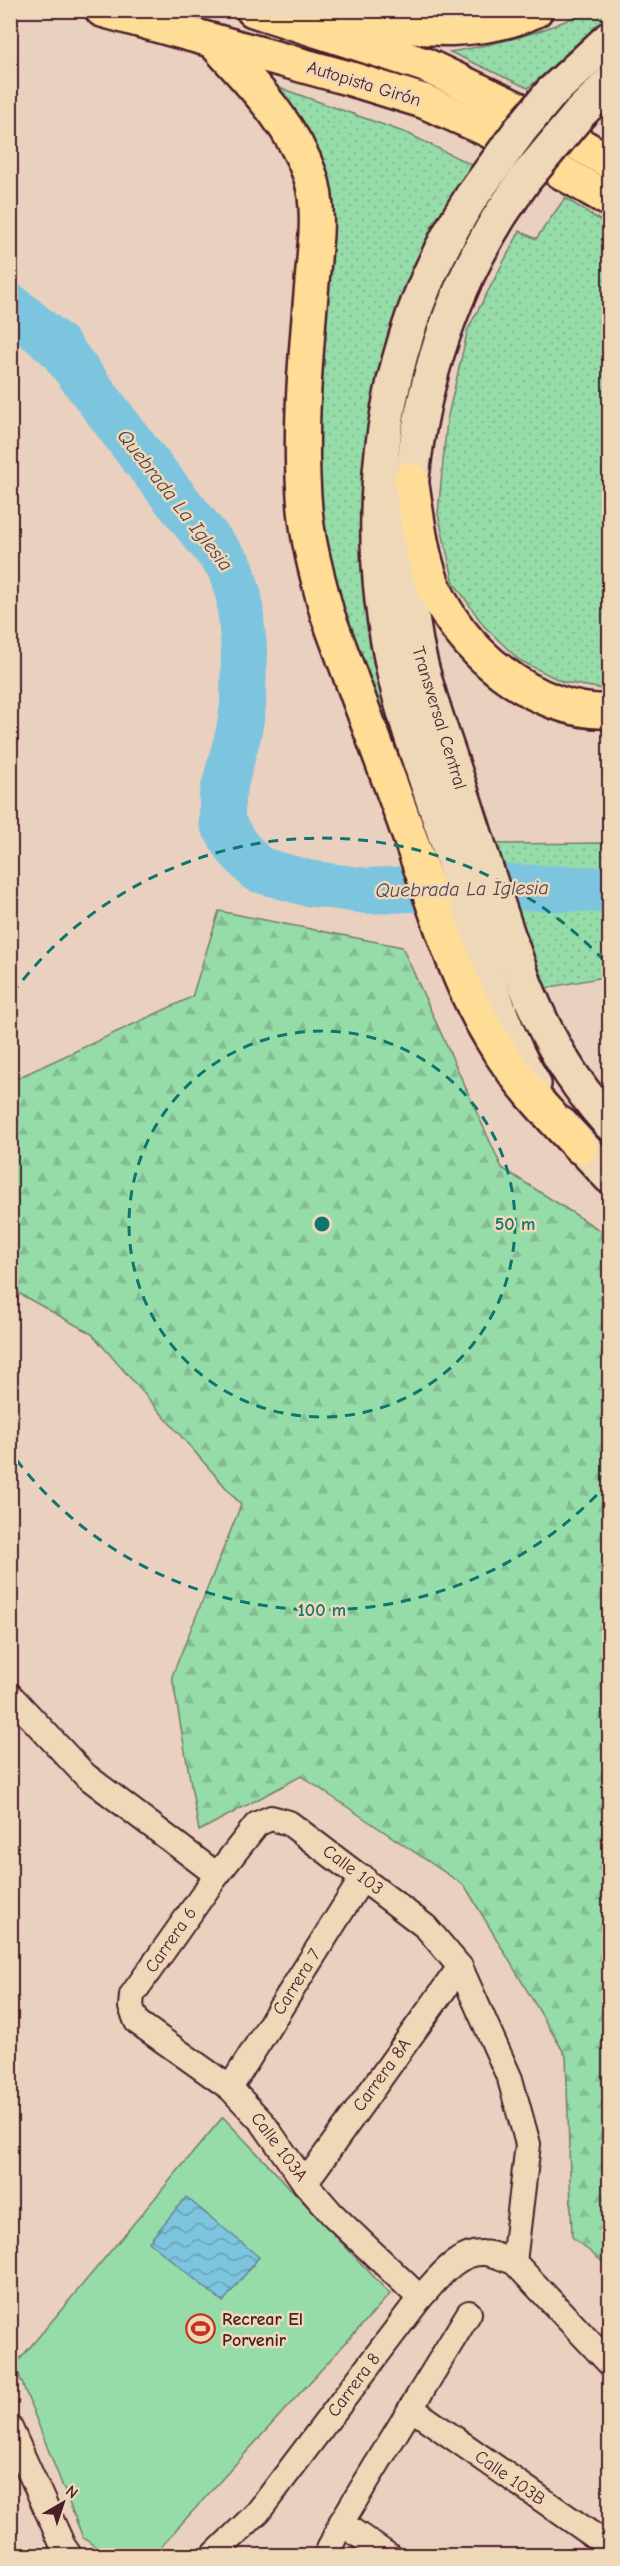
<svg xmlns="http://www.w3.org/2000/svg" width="620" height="2566" font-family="'Comic Neue',sans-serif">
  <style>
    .grass { fill: url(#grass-dots); stroke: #707e6a; stroke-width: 1.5 }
    .forest { fill: url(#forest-firs); stroke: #707e6a; stroke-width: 1.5 }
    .garden { fill: #96dca9; stroke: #707e6a; stroke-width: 1.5 }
    .water { fill: url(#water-waves); stroke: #698396; stroke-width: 1.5 }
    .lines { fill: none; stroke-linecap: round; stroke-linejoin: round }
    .river { stroke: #7dc5de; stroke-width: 46 }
    .street-casing { stroke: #4a1f2b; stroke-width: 28 }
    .secondary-casing { stroke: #4a1f2b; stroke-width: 38 }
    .highway-casing { stroke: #4a1f2b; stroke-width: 38 }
    .street { stroke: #efd8b8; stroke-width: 24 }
    .secondary { stroke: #efd8b8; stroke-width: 33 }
    .highway { stroke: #ffdd96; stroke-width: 33 }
    .secondary-bridge-casing { stroke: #4a1f2b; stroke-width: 38; stroke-linecap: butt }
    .secondary-bridge { stroke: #efd8b8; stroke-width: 33 }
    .ring { fill: none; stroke: #0f766e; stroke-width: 3; stroke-dasharray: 10 8 }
    .labels { text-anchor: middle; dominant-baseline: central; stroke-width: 5; stroke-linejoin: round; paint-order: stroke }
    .street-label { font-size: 18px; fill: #4a1f2b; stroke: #efd8b8 }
    .poi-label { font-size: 18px; font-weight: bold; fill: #4a1f2b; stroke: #efd8b8; text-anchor: start }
    .water-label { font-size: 20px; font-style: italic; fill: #54404f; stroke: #efd8b8 }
    .centre { fill: #0f766e; stroke: #efd8b8; stroke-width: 3 }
    .ring-label { font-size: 18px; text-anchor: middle; font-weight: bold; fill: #0f766e; stroke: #efd8b8; stroke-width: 5; stroke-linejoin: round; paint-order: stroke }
  </style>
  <defs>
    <pattern id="grass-dots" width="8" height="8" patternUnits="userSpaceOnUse" patternTransform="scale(1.5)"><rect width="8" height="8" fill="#96dca9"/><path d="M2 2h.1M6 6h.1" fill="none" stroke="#83bc92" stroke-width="1.8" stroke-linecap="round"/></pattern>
    <pattern id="forest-firs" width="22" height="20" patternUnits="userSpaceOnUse" patternTransform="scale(1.5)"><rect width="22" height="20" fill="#96dca9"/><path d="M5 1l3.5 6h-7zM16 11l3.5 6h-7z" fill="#83bc92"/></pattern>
    <pattern id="water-waves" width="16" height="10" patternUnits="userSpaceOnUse" patternTransform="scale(1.5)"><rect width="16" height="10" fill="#7dc5de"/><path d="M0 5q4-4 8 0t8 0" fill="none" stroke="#689fb4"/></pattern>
  </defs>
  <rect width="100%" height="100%" fill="#ead0bf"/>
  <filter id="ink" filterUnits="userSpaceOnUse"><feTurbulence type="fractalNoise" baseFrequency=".0167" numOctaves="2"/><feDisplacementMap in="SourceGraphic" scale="12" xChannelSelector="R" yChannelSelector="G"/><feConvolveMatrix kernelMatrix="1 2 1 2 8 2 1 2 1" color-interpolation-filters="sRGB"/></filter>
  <g filter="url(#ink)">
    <g class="grass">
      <path d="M 587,11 L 609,11 L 609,18 L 528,88 L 450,52 C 501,43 541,34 587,11 Z"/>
      <path d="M 280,88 L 409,134 L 472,165 L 432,226 L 406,285 L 384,358 L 364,535 L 366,609 L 388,704 L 432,839 L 355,644 L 324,549 L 317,478 L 332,215 L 311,139 Z"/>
      <path d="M 565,198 L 609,226 L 609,690 L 563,682 L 519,660 L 484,626 L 454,583 L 438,514 L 447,420 L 468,329 L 520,231 L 536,239 Z"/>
      <path d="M 609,843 L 609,976 L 546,988 L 494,844 Z"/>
    </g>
    <path class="forest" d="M 219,911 L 402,947 L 502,1168 L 609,1236 L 609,2267 L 572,2237 L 566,2056 L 465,1886 L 301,1776 L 199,1831 L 172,1676 L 241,1505 L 92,1334 L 11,1289 L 11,1081 L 192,997 Z"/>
    <path class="garden" d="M 223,2117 L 390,2294 L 153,2555 L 108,2555 L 83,2538 L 15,2365 Z"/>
    <path class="water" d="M 186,2197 L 259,2257 L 223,2302 L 149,2242 Z"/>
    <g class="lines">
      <path class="river" d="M 10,306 L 59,347 L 136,449 L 231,568 L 239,597 L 244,649 L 243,706 L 239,731 L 222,796 L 222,822 L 237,847 L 257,869 L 307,883 L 367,891 L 475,886 L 610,890"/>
      <defs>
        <g id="street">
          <path d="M 10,1695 L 85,1775 L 217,1875"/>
          <path d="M 230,2088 L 363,1877"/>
          <path d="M 305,2183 L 460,1967"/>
          <path d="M 514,2262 L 610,2364"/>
          <path d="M 420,2298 L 332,2214 L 305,2183 L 263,2123 L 230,2088 L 137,2022 L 131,2007 L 132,1995 L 217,1875 L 257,1824 L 271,1818 L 289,1823 L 426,1927 L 460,1967 L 510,2079 L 528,2144 L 514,2262"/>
          <path d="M 411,2408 L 610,2547"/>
          <path d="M 10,2428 L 63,2546 L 70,2556"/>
          <path d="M 341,2523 L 389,2556"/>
          <path d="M 213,2556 L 258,2512 L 420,2298 C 437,2280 456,2252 483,2253 C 493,2253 504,2259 514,2262"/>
          <path d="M 326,2556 L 341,2523 L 469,2313"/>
        </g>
        <g id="secondary">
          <path d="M 551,93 L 610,38"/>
          <path d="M 580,113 L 610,83"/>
          <path d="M 472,196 C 380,338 358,513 395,677 C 409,739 434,799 453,860 C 475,930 496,1023 534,1084"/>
          <path d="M 501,214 C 444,305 415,407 409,515 C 407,557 408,600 416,642 C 425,689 443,735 458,781 C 480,849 501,917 525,984 C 548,1040 569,1078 610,1124"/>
          <path d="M 561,1124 L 610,1177"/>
        </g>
        <g id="highway">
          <path d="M 102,10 L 348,78 L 423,101 L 488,130 L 610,200"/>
          <path d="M 253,10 L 425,65 L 516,108 L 610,162"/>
          <path d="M 328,19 C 397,25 471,41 536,10"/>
          <path d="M 213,41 C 250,82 291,122 310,175 C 317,194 317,215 316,234 C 309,326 297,418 305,509 C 308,544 318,579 327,613 C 356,693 387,772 415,852 C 438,915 456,981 491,1038 C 515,1079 547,1113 580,1147"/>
          <path d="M 411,479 C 417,513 420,549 432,582 C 456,648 536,715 610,711"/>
        </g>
      </defs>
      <use href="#street" class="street-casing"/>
      <use href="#secondary" class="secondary-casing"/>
      <use href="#highway" class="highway-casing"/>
      <use href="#street" class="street"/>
      <use href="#secondary" class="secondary"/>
      <use href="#highway" class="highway"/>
      <defs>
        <g id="secondary-bridge">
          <path d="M 472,196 L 521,129 L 551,93"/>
          <path d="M 501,214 L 525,179 L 580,113"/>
        </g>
      </defs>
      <use href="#secondary-bridge" class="secondary-bridge-casing"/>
      <use href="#secondary-bridge" class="secondary-bridge"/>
    </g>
  </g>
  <g class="ring">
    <circle cx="322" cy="1224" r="193"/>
    <path d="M609 1482A386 386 0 0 1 12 1454M12 994A386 386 0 0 1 609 966"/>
  </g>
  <defs>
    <symbol id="stadium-ring" viewBox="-11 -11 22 22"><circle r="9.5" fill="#efd8b8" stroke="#c8321e" stroke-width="1.5"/><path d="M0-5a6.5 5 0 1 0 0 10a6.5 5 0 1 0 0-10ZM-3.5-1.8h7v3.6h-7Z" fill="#c8321e"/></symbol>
  </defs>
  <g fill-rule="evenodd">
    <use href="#stadium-ring" x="184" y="2312" width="33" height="33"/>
  </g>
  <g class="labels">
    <g class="street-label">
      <text transform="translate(364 84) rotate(17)">Autopista Girón</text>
      <text transform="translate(439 718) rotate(73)">Transversal Central</text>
      <text transform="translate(353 1870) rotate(37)">Calle 103</text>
      <text transform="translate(171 1940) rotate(-55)">Carrera 6</text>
      <text transform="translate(297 1982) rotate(-58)">Carrera 7</text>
      <text transform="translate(382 2075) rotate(-54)">Carrera 8A</text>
      <text transform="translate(279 2147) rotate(53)">Calle 103A</text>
      <text transform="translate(354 2385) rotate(-53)">Carrera 8</text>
      <text transform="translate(510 2478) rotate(35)">Calle 103B</text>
    </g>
    <g class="poi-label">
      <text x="222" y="2319">Recrear El<tspan x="222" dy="21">Porvenir</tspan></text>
    </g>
    <g class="water-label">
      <text transform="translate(175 500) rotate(52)">Quebrada La Iglesia</text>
      <text transform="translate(462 889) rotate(-1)">Quebrada La Iglesia</text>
    </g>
  </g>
  <circle cx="322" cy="1224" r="9" class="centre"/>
  <g class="ring-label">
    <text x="515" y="1230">50 m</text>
    <text x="322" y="1616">100 m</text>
  </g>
  <rect width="620" height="2566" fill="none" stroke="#efd8b8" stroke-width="36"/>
  <rect x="18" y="18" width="584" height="2530" fill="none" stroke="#4a1f2b" stroke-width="2" filter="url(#ink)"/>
  <g transform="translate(63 2503) rotate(39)" stroke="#efd8b8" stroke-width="4.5" paint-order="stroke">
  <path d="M0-4.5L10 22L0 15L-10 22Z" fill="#4a1f2b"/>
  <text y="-9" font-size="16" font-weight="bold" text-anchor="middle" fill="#4a1f2b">N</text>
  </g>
</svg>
